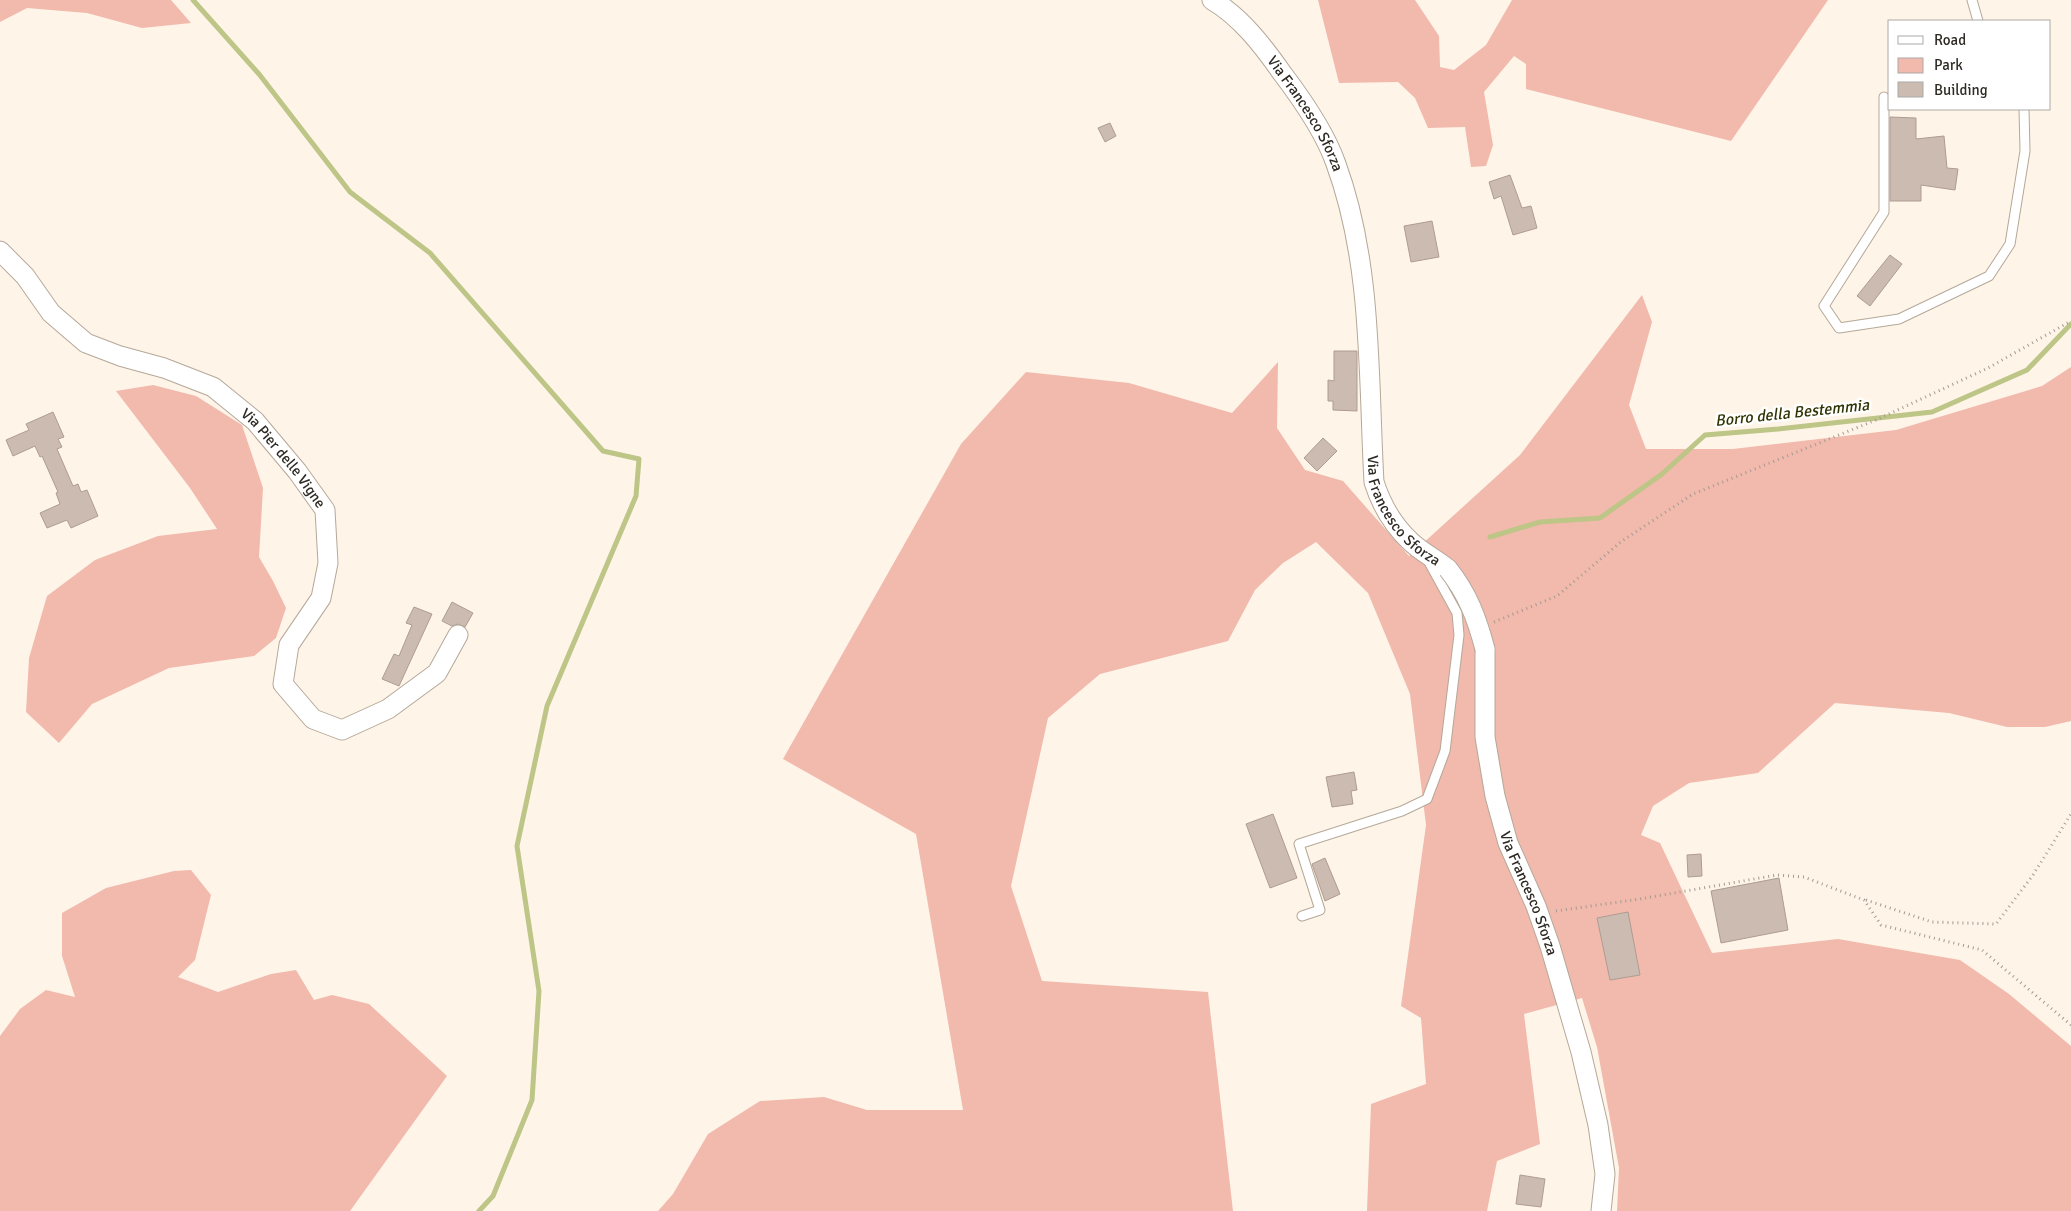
<svg xmlns="http://www.w3.org/2000/svg" width="2071" height="1211" font-family="Signika,sans-serif">
  <style>
    .green { fill: #f2b9ad }
    .lines { fill: none; stroke-linecap: round; stroke-linejoin: round }
    .stream { stroke: #bdc587; stroke-width: 5 }
    .building { fill: #ccbbb0; stroke: #ae9c92 }
    .service-casing { stroke: #b4a899; stroke-width: 11 }
    .minor-casing { stroke: #b4a899; stroke-width: 21 }
    .path { stroke: #a39b92; stroke-width: 3; stroke-dasharray: 1 4; stroke-linecap: butt }
    .service { stroke: #fff; stroke-width: 9 }
    .minor { stroke: #fff; stroke-width: 19 }
    .minor-bridge-casing { stroke: #b4a899; stroke-width: 21; stroke-linecap: butt }
    .minor-bridge { stroke: #fff; stroke-width: 19 }
    .labels { text-anchor: middle; dominant-baseline: central; stroke-width: 5; stroke-linejoin: round; paint-order: stroke }
    .street-label { font-size: 15px; fill: #2e2a24; stroke: #fff }
    .water-label { font-size: 16px; font-style: italic; fill: #303302; stroke: #fff }
  </style>
  <rect width="100%" height="100%" fill="#fff4e8"/>
  <g class="green">
    <path d="M 0,0 L 171,0 L 191,23 L 142,28 L 87,13 L 27,8 L 0,22 Z"/>
    <path d="M 1318,0 L 1415,0 L 1439,36 L 1440,67 L 1454,70 L 1486,45 L 1512,0 L 1828,0 L 1731,141 L 1526,89 L 1526,64 L 1514,56 L 1484,92 L 1493,145 L 1486,166 L 1471,167 L 1465,127 L 1428,128 L 1415,98 L 1398,82 L 1339,83 Z"/>
    <path d="M 1642,295 L 1652,322 L 1629,405 L 1646,449 L 1733,449 L 1896,430 L 2042,386 L 2071,367 L 2071,721 L 2045,727 L 2007,727 L 1949,713 L 1835,703 L 1758,773 L 1689,783 L 1653,806 L 1641,835 L 1660,843 L 1712,953 L 1838,939 L 1960,960 L 2009,994 L 2071,1046 L 2071,1211 L 1617,1211 L 1619,1168 L 1597,1047 L 1582,998 L 1524,1014 L 1540,1144 L 1497,1161 L 1487,1211 L 1367,1211 L 1371,1104 L 1426,1084 L 1421,1018 L 1401,1006 L 1426,825 L 1410,694 L 1368,593 L 1316,542 L 1283,563 L 1255,590 L 1228,641 L 1100,674 L 1048,718 L 1011,886 L 1042,981 L 1208,992 L 1233,1211 L 658,1211 L 673,1194 L 708,1134 L 760,1101 L 824,1097 L 867,1110 L 963,1110 L 916,834 L 783,759 L 961,444 L 1026,372 L 1129,383 L 1232,413 L 1278,362 L 1277,428 L 1305,470 L 1343,481 L 1409,556 L 1520,455 Z"/>
    <path d="M 153,385 L 196,396 L 242,425 L 263,488 L 259,557 L 273,581 L 286,608 L 276,638 L 254,656 L 169,668 L 92,704 L 59,743 L 26,712 L 29,658 L 47,596 L 95,560 L 158,536 L 217,529 L 190,488 L 116,391 Z"/>
    <path d="M 191,870 L 211,895 L 195,960 L 178,977 L 218,992 L 271,974 L 296,970 L 314,1000 L 332,995 L 369,1004 L 447,1076 L 350,1211 L 0,1211 L 0,1036 L 20,1009 L 46,990 L 75,997 L 62,956 L 62,913 L 106,888 L 174,871 Z"/>
  </g>
  <g class="lines">
    <g class="stream">
      <path d="M 193,0 L 259,74 L 350,192 L 430,253 L 603,451 L 639,459 L 636,496 L 547,706 L 517,846 L 539,991 L 532,1100 L 493,1196 L 479,1211"/>
      <path d="M 1490,537 L 1540,522 L 1600,518 L 1662,474 L 1705,435 L 1778,429 L 1932,412 L 2027,370 L 2071,324"/>
    </g>
  </g>
  <g class="building">
    <path d="M 1890,117 L 1916,118 L 1916,139 L 1944,136 L 1947,168 L 1958,169 L 1955,190 L 1921,185 L 1921,201 L 1890,201 Z"/>
    <path d="M 1110,123 L 1116,136 L 1105,142 L 1098,128 Z"/>
    <path d="M 1510,175 L 1522,208 L 1531,206 L 1537,228 L 1513,235 L 1501,196 L 1494,199 L 1489,182 Z"/>
    <path d="M 1432,221 L 1439,257 L 1411,262 L 1404,226 Z"/>
    <path d="M 1890,255 L 1902,264 L 1870,306 L 1857,296 Z"/>
    <path d="M 1334,351 L 1357,351 L 1357,411 L 1333,410 L 1333,401 L 1328,401 L 1328,380 L 1334,381 Z"/>
    <path d="M 53,412 L 64,437 L 58,439 L 62,447 L 57,449 L 73,486 L 78,484 L 81,492 L 87,490 L 98,516 L 71,528 L 67,520 L 47,528 L 40,513 L 60,504 L 56,493 L 58,492 L 42,456 L 40,457 L 35,446 L 13,456 L 6,440 L 29,430 L 26,424 Z"/>
    <path d="M 1323,438 L 1337,451 L 1317,471 L 1304,458 Z"/>
    <path d="M 452,602 L 473,613 L 465,627 L 458,624 L 452,626 L 442,621 Z"/>
    <path d="M 414,607 L 432,614 L 399,686 L 382,679 L 394,654 L 399,656 L 412,625 L 406,623 Z"/>
    <path d="M 1354,772 L 1357,790 L 1351,791 L 1353,804 L 1332,807 L 1326,777 Z"/>
    <path d="M 1273,814 L 1297,878 L 1270,888 L 1246,824 Z"/>
    <path d="M 1701,854 L 1702,876 L 1688,877 L 1687,855 Z"/>
    <path d="M 1325,858 L 1340,894 L 1325,901 L 1312,864 Z"/>
    <path d="M 1779,878 L 1788,930 L 1721,943 L 1711,891 Z"/>
    <path d="M 1628,912 L 1640,975 L 1610,980 L 1597,918 Z"/>
    <path d="M 1520,1175 L 1545,1179 L 1541,1207 L 1516,1204 Z"/>
  </g>
  <g class="lines">
    <defs>
      <g id="service">
        <path d="M 1972,0 L 1978,21"/>
        <path d="M 1884,97 L 1884,212 L 1824,306 L 1839,328 L 1899,319 L 1989,276 L 2010,244 L 2025,151 L 2024,109"/>
        <path d="M 1302,916 L 1320,910 L 1299,844 L 1402,811 L 1427,799 L 1445,751 L 1459,635 L 1457,613 L 1429,562"/>
      </g>
      <g id="minor">
        <path id="s1" d="M 1212,0 C 1241,17 1263,46 1282,73 C 1301,98 1326,135 1336,164 C 1373,265 1368,376 1374,482 C 1381,504 1393,525 1410,541 C 1421,552 1436,559 1448,569"/>
        <path id="s2" d="M 0,251 L 25,276 L 51,313 L 86,343 L 120,356 L 164,368 L 213,387 L 255,421 L 297,471 L 325,510 L 328,563 L 321,598 L 289,645 L 283,684 L 313,719 L 342,730 L 388,709 L 437,673 L 458,635"/>
        <path id="s3" d="M 1485,649 L 1485,737 L 1495,796 L 1508,843 L 1536,906 L 1550,946 L 1581,1052 L 1598,1125 L 1605,1174 L 1601,1211"/>
      </g>
    </defs>
    <use href="#service" class="service-casing"/>
    <use href="#minor" class="minor-casing"/>
    <g class="path">
      <path d="M 1494,622 L 1557,596 L 1622,541 L 1693,494 L 1876,420 L 1988,368 L 2071,321"/>
      <path d="M 1866,900 L 1932,922 L 1996,924 L 2033,875 L 2071,814"/>
      <path d="M 1556,911 L 1640,899 L 1777,875 L 1804,877 L 1864,900 L 1881,925 L 1982,950 L 2071,1025"/>
    </g>
    <use href="#service" class="service"/>
    <use href="#minor" class="minor"/>
    <defs>
      <path id="minor-bridge" d="M 1448,569 C 1468,594 1477,619 1485,649"/>
    </defs>
    <use href="#minor-bridge" class="minor-bridge-casing"/>
    <use href="#minor-bridge" class="minor-bridge"/>
  </g>
  <g class="labels">
    <g class="street-label">
      <text stroke="none"><textPath href="#s1" startOffset="149">Via Francesco Sforza</textPath></text>
      <text stroke="none"><textPath href="#s2" startOffset="362">Via Pier delle Vigne</textPath></text>
      <text stroke="none"><textPath href="#s1" startOffset="569">Via Francesco Sforza</textPath></text>
      <text stroke="none"><textPath href="#s3" startOffset="251">Via Francesco Sforza</textPath></text>
    </g>
    <g class="water-label">
      <text transform="translate(1792 413) rotate(-6)">Borro della Bestemmia</text>
    </g>
  </g>
  <rect x="1888" y="20" width="162" height="90" fill="#ffffff" stroke="#abaaa7"/>
  <rect x="1898" y="36" width="25" height="8" fill="#ffffff" stroke="#abaaa7"/>
  <text x="1934" y="45" font-size="15" fill="#2e2a24">Road</text>
  <rect x="1898" y="58" width="25" height="15" fill="#f2b9ad" stroke="#abaaa7"/>
  <text x="1934" y="70" font-size="15" fill="#2e2a24">Park</text>
  <rect x="1898" y="82" width="25" height="15" fill="#ccbbb0" stroke="#abaaa7"/>
  <text x="1934" y="95" font-size="15" fill="#2e2a24">Building</text>
</svg>
